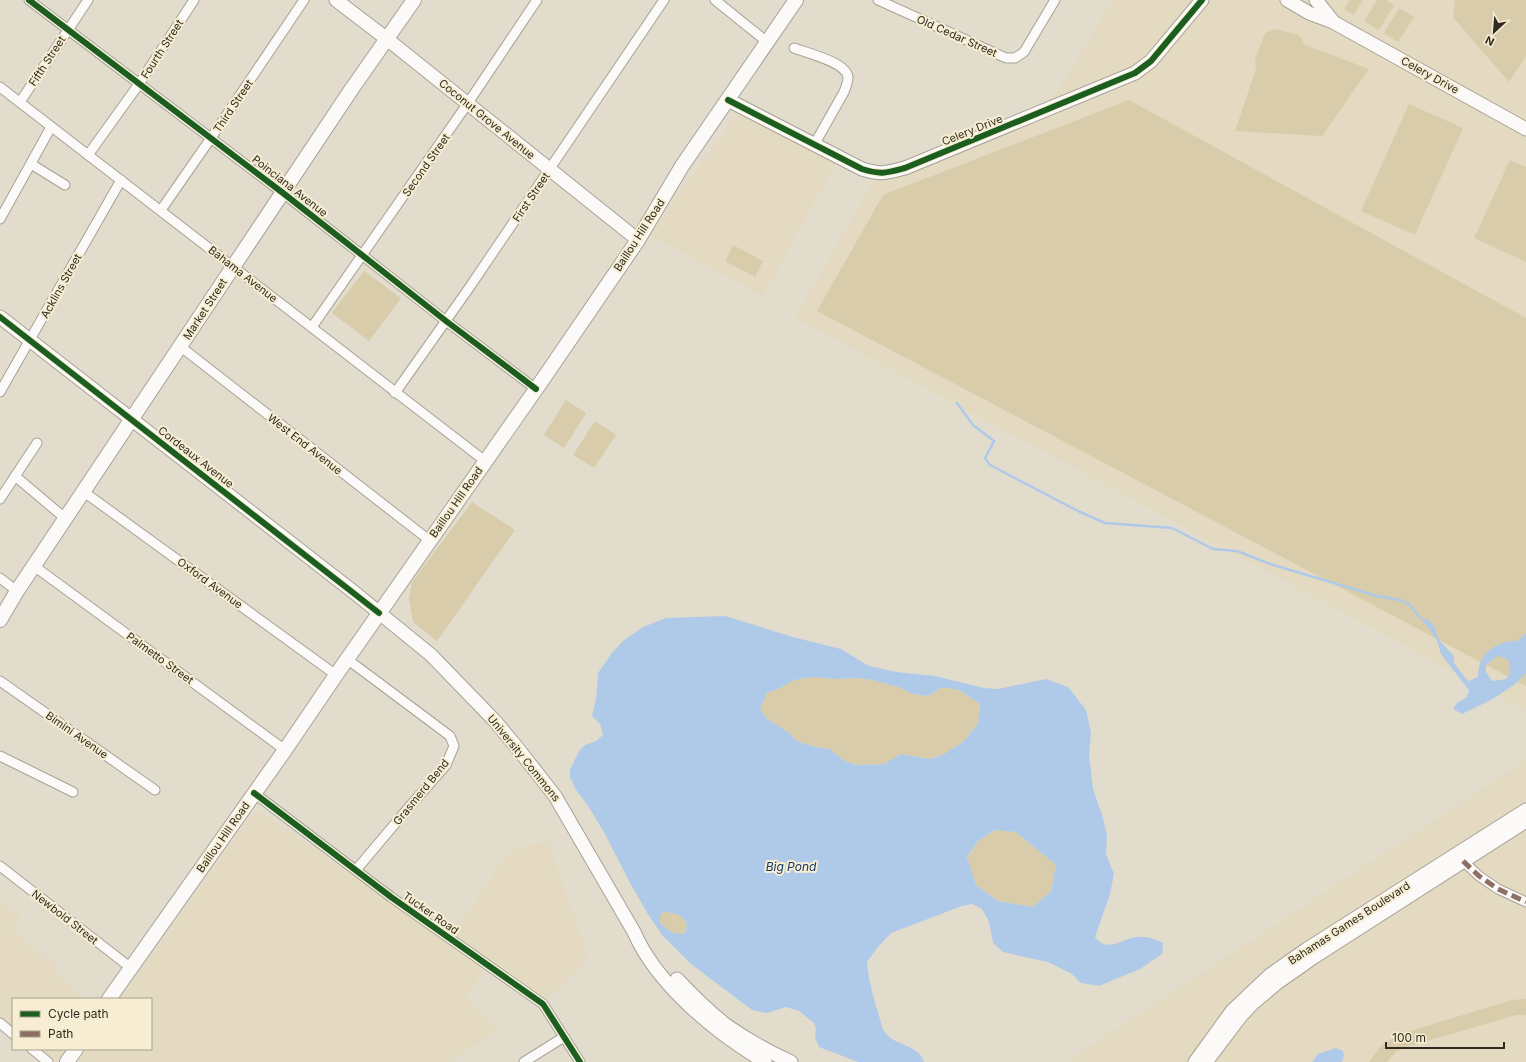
<svg xmlns="http://www.w3.org/2000/svg" width="1526" height="1062" font-family="Inter,sans-serif">
  <style>
    .built { fill: #e4dac1 }
    .green { fill: #d8ccab }
    .water { fill: #afcae8; fill-rule: evenodd }
    .lines { fill: none; stroke-linecap: round; stroke-linejoin: round }
    .stream { stroke: #afcae8; stroke-width: 2.5 }
    .street-casing { stroke: #a7a297; stroke-width: 11 }
    .secondary-casing { stroke: #a7a297; stroke-width: 15 }
    .primary-casing { stroke: #a7a297; stroke-width: 16 }
    .street { stroke: #fbfaf8; stroke-width: 9 }
    .secondary { stroke: #fbfaf8; stroke-width: 13 }
    .primary { stroke: #fbfaf8; stroke-width: 14 }
    .quiet { stroke: #8d6e63; stroke-width: 5; stroke-dasharray: 10 5; stroke-linecap: butt }
    .cycleway-casing { stroke: #f7edd2; stroke-width: 8 }
    .cycleway { stroke: #1b5e20; stroke-width: 6 }
    .labels { text-anchor: middle; dominant-baseline: central; stroke-width: 4; stroke-linejoin: round; paint-order: stroke }
    .street-label { font-size: 11px; fill: #2f2b20; stroke: #f7edd2 }
    .water-label { font-size: 12px; font-style: italic; fill: #103866; stroke: #f7edd2 }
  </style>
  <rect width="100%" height="100%" fill="#e2dccd"/>
  <g class="built">
    <path d="M 1113,0 L 1526,0 L 1526,711 L 795,318 L 880,170 L 1052,100 Z"/>
    <path d="M 739,111 L 836,163 L 763,296 L 650,235 Z"/>
    <path d="M 1526,760 L 1526,1062 L 1066,1062 Z"/>
    <path d="M 256,809 L 315,849 L 484,970 L 465,998 L 500,1029 L 449,1062 L 79,1062 L 88,1049 L 151,1049 L 151,999 L 121,999 Z"/>
    <path d="M 548,841 L 588,957 L 545,1000 L 453,935 L 509,851 Z"/>
    <path d="M 0,899 L 22,918 L 13,930 L 57,967 L 53,973 L 85,999 L 13,999 L 13,1028 L 0,1018 Z"/>
    <path d="M 39,1049 L 65,1049 L 56,1062 Z"/>
  </g>
  <g class="green">
    <path d="M 1350,0 L 1363,0 L 1354,15 L 1344,9 Z"/>
    <path d="M 1377,0 L 1386,0 L 1394,5 L 1379,30 L 1364,21 Z"/>
    <path d="M 1455,0 L 1526,0 L 1526,56 L 1509,82 L 1453,17 Z"/>
    <path d="M 1399,8 L 1414,17 L 1398,42 L 1384,33 Z"/>
    <path d="M 1275,29 L 1299,35 L 1305,45 L 1369,69 L 1322,136 L 1235,131 L 1256,69 L 1255,60 L 1265,33 Z"/>
    <path d="M 1129,100 L 1526,318 L 1526,686 L 817,311 L 883,195 Z"/>
    <path d="M 1409,104 L 1463,128 L 1415,235 L 1361,211 Z"/>
    <path d="M 1510,160 L 1526,167 L 1526,262 L 1474,238 Z"/>
    <path d="M 733,245 L 763,261 L 755,277 L 725,261 Z"/>
    <path d="M 364,271 L 401,298 L 369,341 L 332,313 Z"/>
    <path d="M 566,400 L 586,413 L 564,448 L 544,435 Z"/>
    <path d="M 595,421 L 616,435 L 594,468 L 573,455 Z"/>
    <path d="M 472,502 L 515,530 L 437,641 L 413,622 L 409,599 L 412,582 Z"/>
    <path d="M 812,677 L 835,679 L 856,678 L 872,680 L 898,687 L 913,694 L 928,696 L 942,687 L 959,690 L 980,704 L 978,724 L 963,742 L 944,754 L 930,759 L 901,754 L 884,764 L 857,765 L 845,761 L 829,749 L 815,747 L 797,741 L 788,732 L 767,719 L 760,708 L 767,693 L 780,688 L 794,680 Z"/>
    <path d="M 995,830 L 1016,832 L 1056,865 L 1051,891 L 1033,907 L 998,901 L 976,885 L 967,858 L 978,841 Z"/>
    <path d="M 663,912 C 675,912 692,916 685,933 C 674,936 668,930 660,923 L 660,917 Z"/>
    <path d="M 1526,999 L 1526,1015 L 1516,1015 L 1406,1047 L 1396,1052 L 1387,1062 L 1369,1062 L 1381,1046 L 1397,1035 L 1512,1000 Z"/>
  </g>
  <g class="water">
    <path d="M 725,616 L 793,637 L 841,649 L 869,666 L 896,672 L 935,676 L 984,688 L 998,689 L 1046,679 L 1068,687 L 1086,710 L 1091,733 L 1089,755 L 1093,789 L 1102,815 L 1107,835 L 1106,854 L 1114,874 L 1110,894 L 1095,937 C 1108,954 1121,938 1138,937 C 1148,936 1155,940 1163,943 L 1162,954 L 1140,969 L 1099,986 L 1081,983 L 1072,974 L 1048,962 L 1003,952 L 993,943 L 989,922 L 982,909 L 972,904 L 962,906 L 891,933 L 877,948 L 867,962 C 869,983 874,1000 880,1019 C 881,1023 882,1028 884,1031 C 893,1046 919,1044 924,1062 L 858,1062 L 819,1047 L 815,1038 L 816,1029 L 814,1023 L 799,1011 L 786,1007 L 767,1013 L 752,1010 L 691,964 L 663,936 L 649,916 L 630,883 L 604,832 L 588,806 L 576,790 L 570,777 L 570,770 L 579,751 L 585,745 L 596,741 L 603,735 L 600,724 L 592,716 L 596,699 L 598,673 L 612,653 L 624,640 L 643,627 L 666,618 ZM 812,677 L 835,679 L 856,678 L 872,680 L 898,687 L 913,694 L 928,696 L 942,687 L 959,690 L 980,704 L 978,724 L 963,742 L 944,754 L 930,759 L 901,754 L 884,764 L 857,765 L 845,761 L 829,749 L 815,747 L 797,741 L 788,732 L 767,719 L 760,708 L 767,693 L 780,688 L 794,680 ZM 995,830 L 1016,832 L 1056,865 L 1051,891 L 1033,907 L 998,901 L 976,885 L 967,857 L 978,841 ZM 663,912 C 675,912 692,917 685,933 C 674,936 668,930 660,923 L 660,917 Z"/>
    <path d="M 1420,618 L 1429,620 L 1435,628 L 1439,640 L 1454,656 L 1454,663 L 1466,679 L 1469,681 L 1478,677 C 1478,658 1488,647 1506,642 C 1510,641 1515,642 1519,640 C 1521,638 1523,635 1526,633 L 1526,673 L 1514,685 L 1491,700 L 1462,714 L 1453,709 L 1457,703 L 1467,697 L 1469,690 L 1447,662 L 1441,654 L 1437,641 L 1431,631 ZM 1497,656 L 1505,658 L 1510,662 L 1509,675 L 1506,679 L 1492,681 L 1486,672 L 1486,665 Z"/>
    <path d="M 1336,1048 L 1343,1051 L 1344,1055 L 1342,1062 L 1312,1062 L 1318,1054 Z"/>
  </g>
  <g class="lines">
    <path class="stream" d="M 957,403 L 973,425 L 994,441 L 985,458 L 990,465 L 1078,511 L 1105,523 L 1172,528 L 1213,549 L 1237,551 L 1270,564 L 1377,596 L 1400,600 L 1410,605 L 1420,618"/>
    <defs>
      <g id="street">
        <path d="M 29,0 L 283,193 L 446,321 L 536,389"/>
        <path d="M 715,0 L 767,42"/>
        <path d="M 878,0 L 1006,58 L 1015,58 L 1024,52 L 1055,0"/>
        <path d="M 794,48 C 807,53 846,62 848,77 C 848,82 846,87 844,92 L 814,145"/>
        <path d="M 0,87 L 485,461"/>
        <path d="M 20,102 L 88,0"/>
        <path d="M 88,155 L 139,84 L 194,0"/>
        <path d="M 31,164 L 65,185"/>
        <path d="M 161,210 L 211,138 L 304,0"/>
        <path d="M 0,219 L 51,127"/>
        <path d="M 312,327 L 468,103 L 537,0"/>
        <path d="M 181,347 L 429,540"/>
        <path d="M 0,392 L 121,180"/>
        <path d="M 395,393 L 469,288 L 664,0"/>
        <path d="M 15,476 L 66,519"/>
        <path d="M 84,492 L 336,675"/>
        <path d="M 0,499 L 37,443"/>
        <path d="M 34,566 L 285,750"/>
        <path d="M 0,578 L 17,591"/>
        <path d="M 347,659 L 450,736 L 454,746 L 446,765 L 410,806 L 356,870"/>
        <path d="M 0,681 L 155,790"/>
        <path d="M 0,756 L 73,792"/>
        <path d="M 254,793 L 391,897 L 543,1004 L 580,1062"/>
        <path d="M 1463,861 L 1479,876 L 1498,889 L 1526,902"/>
        <path d="M 0,866 L 131,968"/>
        <path d="M 0,1023 L 13,1034"/>
        <path d="M 32,1049 L 48,1062"/>
        <path d="M 524,1062 L 564,1037"/>
      </g>
      <g id="secondary">
        <path d="M 336,0 L 387,39 L 638,240"/>
        <path d="M 1287,0 L 1309,13 L 1333,22 L 1526,129"/>
        <path d="M 1316,0 L 1332,20"/>
        <path d="M 728,100 L 862,169 C 881,175 886,173 905,168 L 1135,73 L 1151,61 L 1202,0"/>
        <path d="M 0,317 L 355,593 L 431,655 L 495,721 L 519,750 L 555,796 L 634,932 C 657,985 716,1033 765,1062"/>
        <path d="M 677,979 C 692,995 708,1011 726,1025 C 746,1039 769,1052 791,1062"/>
        <path d="M 1195,1062 L 1232,1011 L 1270,975 L 1307,949 L 1526,810"/>
        <path d="M 1206,1062 L 1240,1017 L 1252,1004 L 1277,983 L 1314,957 L 1526,821"/>
      </g>
      <g id="primary">
        <path d="M 0,620 L 17,591 L 351,90 L 414,0"/>
        <path d="M 109,999 L 285,750 L 336,675 L 541,382 L 638,240 L 682,166 L 796,0"/>
        <path d="M 67,1062 L 76,1049"/>
      </g>
    </defs>
    <use href="#street" class="street-casing"/>
    <use href="#secondary" class="secondary-casing"/>
    <use href="#primary" class="primary-casing"/>
    <use href="#street" class="street"/>
    <use href="#secondary" class="secondary"/>
    <use href="#primary" class="primary"/>
    <path class="quiet" d="M 1463,861 L 1479,876 L 1498,889 L 1526,902"/>
    <defs>
      <g id="cycleway">
        <path d="M 29,0 L 283,193 L 446,321 L 536,389"/>
        <path d="M 728,100 L 862,169 C 881,175 886,173 905,168 L 1135,73 L 1151,61 L 1202,0"/>
        <path d="M 0,317 L 379,613"/>
        <path d="M 254,793 L 391,897 L 543,1004 L 580,1062"/>
      </g>
    </defs>
    <use href="#cycleway" class="cycleway-casing"/>
    <use href="#cycleway" class="cycleway"/>
  </g>
  <g class="labels">
    <g class="street-label">
      <text transform="translate(957 36) rotate(24)">Old Cedar Street</text>
      <text transform="translate(162 49) rotate(-57)">Fourth Street</text>
      <text transform="translate(47 61) rotate(-57)">Fifth Street</text>
      <text transform="translate(1430 75) rotate(29)">Celery Drive</text>
      <text transform="translate(233 106) rotate(-56)">Third Street</text>
      <text transform="translate(487 119) rotate(39)">Coconut Grove Avenue</text>
      <text transform="translate(972 130) rotate(-22)">Celery Drive</text>
      <text transform="translate(426 165) rotate(-55)">Second Street</text>
      <text transform="translate(290 186) rotate(38)">Poinciana Avenue</text>
      <text transform="translate(531 197) rotate(-56)">First Street</text>
      <text transform="translate(639 235) rotate(-57)">Baillou Hill Road</text>
      <text transform="translate(243 274) rotate(38)">Bahama Avenue</text>
      <text transform="translate(61 286) rotate(-61)">Acklins Street</text>
      <text transform="translate(205 309) rotate(-57)">Market Street</text>
      <text transform="translate(305 444) rotate(38)">West End Avenue</text>
      <text transform="translate(196 457) rotate(38)">Cordeaux Avenue</text>
      <text transform="translate(456 502) rotate(-55)">Baillou Hill Road</text>
      <text transform="translate(210 583) rotate(36)">Oxford Avenue</text>
      <text transform="translate(160 658) rotate(36)">Palmetto Street</text>
      <text transform="translate(77 735) rotate(35)">Bimini Avenue</text>
      <text transform="translate(524 758) rotate(51)">University Commons</text>
      <text transform="translate(421 792) rotate(-51)">Grasmerd Bend</text>
      <text transform="translate(223 837) rotate(-55)">Baillou Hill Road</text>
      <text transform="translate(431 913) rotate(35)">Tucker Road</text>
      <text transform="translate(65 917) rotate(38)">Newbold Street</text>
      <text transform="translate(1349 923) rotate(-33)">Bahamas Games Boulevard</text>
    </g>
    <g class="water-label">
      <text x="791" y="866">Big Pond</text>
    </g>
  </g>
  <rect x="12" y="998" width="140" height="52" fill="#f7edd2" stroke="#a79f8b"/>
  <rect x="20" y="1011" width="20" height="6" fill="#1b5e20" stroke="#a79f8b"/>
  <text x="48" y="1018" font-size="12" fill="#2f2b20">Cycle path</text>
  <rect x="20" y="1031" width="20" height="6" fill="#8d6e63" stroke="#a79f8b"/>
  <text x="48" y="1038" font-size="12" fill="#2f2b20">Path</text>
  <g transform="translate(1494 32) rotate(206)" stroke="#f7edd2" stroke-width="3" paint-order="stroke">
  <path d="M0-3L7 15L0 10L-7 15Z" fill="#2f2b20"/>
  <text y="-6" font-size="11" font-weight="bold" text-anchor="middle" fill="#2f2b20">N</text>
  </g>
  <path d="M1386 1042v6h118v-6" fill="none" stroke="#2f2b20" stroke-width="2"/>
  <text x="1392" y="1042" font-size="12" fill="#2f2b20" stroke="#f7edd2" stroke-width="3" paint-order="stroke">100 m</text>
</svg>
